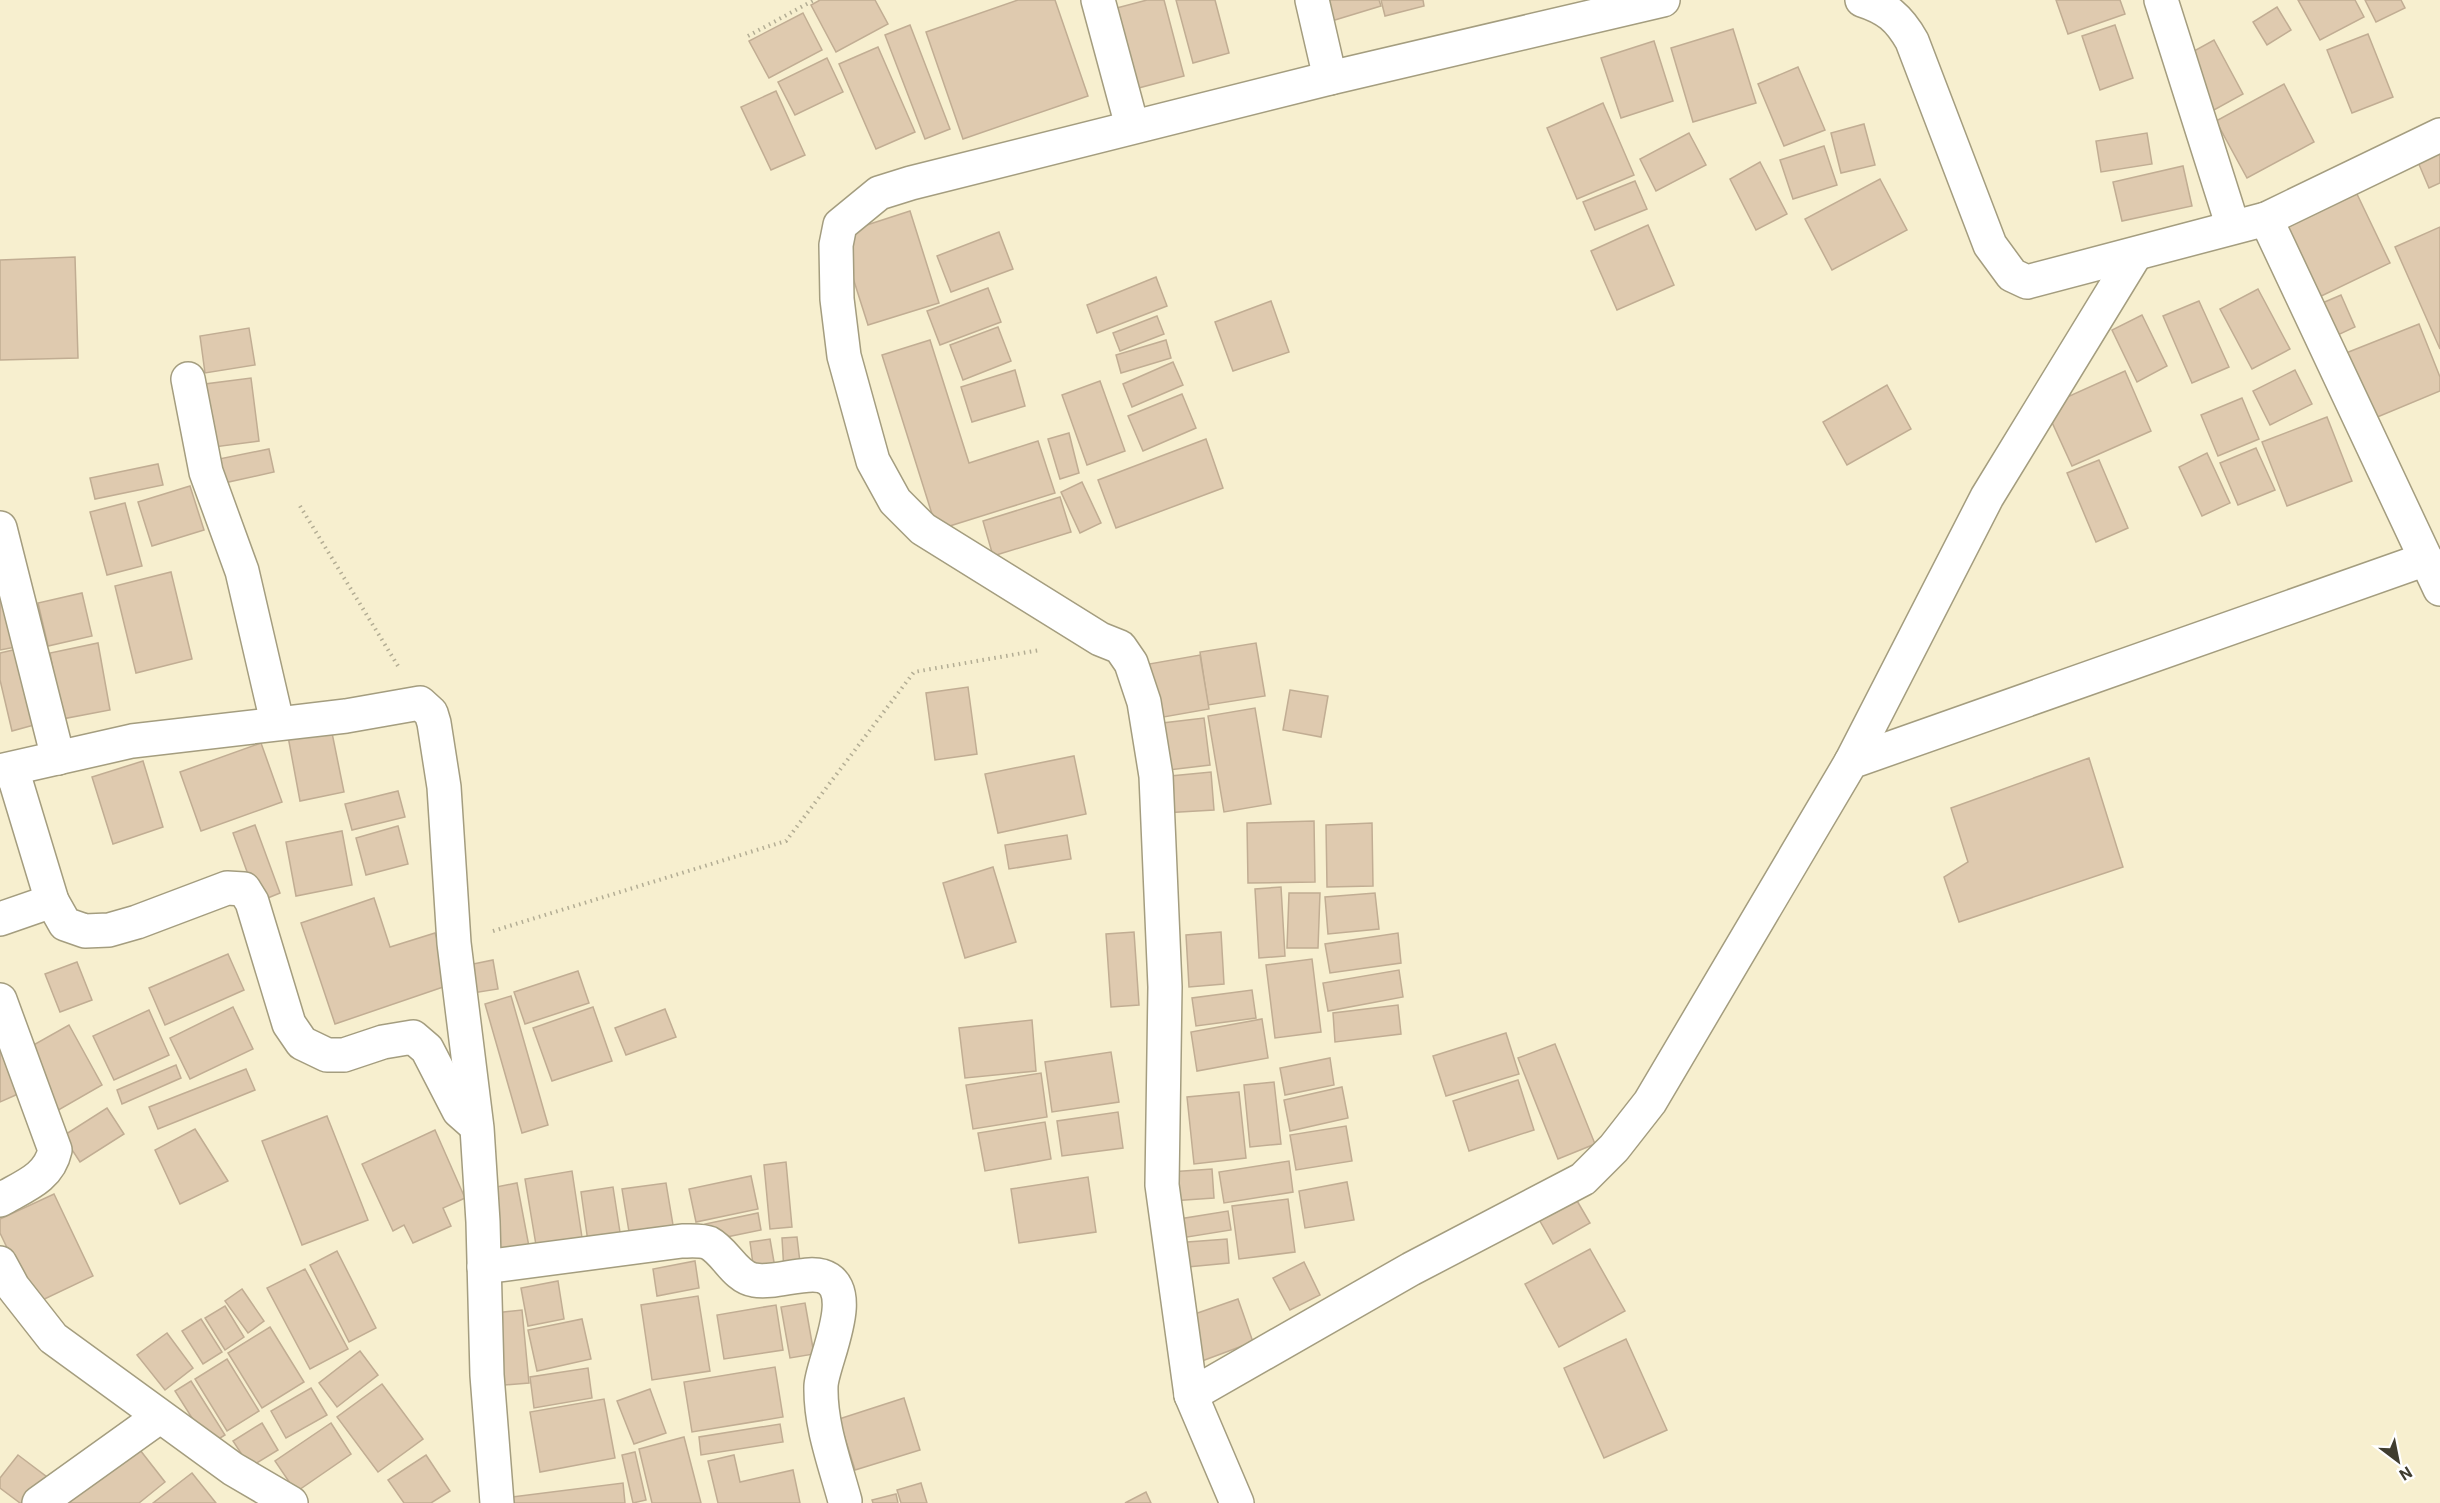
<svg xmlns="http://www.w3.org/2000/svg" width="2440" height="1503" font-family="Roboto,sans-serif">
  <style>
    .building { fill: #dfcaaf; stroke: #c1ad93; stroke-width: 1.5 }
    .lines { fill: none; stroke-linecap: round; stroke-linejoin: round }
    .minor-casing { stroke: #a49d7f; stroke-width: 36 }
    .path { stroke: #b3ad94; stroke-width: 4; stroke-dasharray: 1.5 4.5; stroke-linecap: butt }
    .minor { stroke: #fff; stroke-width: 33 }
  </style>
  <rect width="100%" height="100%" fill="#f7efcf"/>
  <g class="building">
    <path d="M 820,0 L 875,0 L 888,24 L 836,52 L 811,5 Z"/>
    <path d="M 1018,0 L 1055,0 L 1088,96 L 963,139 L 926,32 Z"/>
    <path d="M 1147,0 L 1164,0 L 1184,76 L 1131,90 L 1109,10 Z"/>
    <path d="M 1176,0 L 1215,0 L 1229,53 L 1193,63 Z"/>
    <path d="M 1318,0 L 1379,0 L 1381,6 L 1325,23 Z"/>
    <path d="M 1381,0 L 1423,0 L 1424,6 L 1385,16 Z"/>
    <path d="M 2056,0 L 2120,0 L 2125,14 L 2068,34 Z"/>
    <path d="M 2298,0 L 2355,0 L 2364,17 L 2320,40 Z"/>
    <path d="M 2365,0 L 2401,0 L 2405,8 L 2376,22 Z"/>
    <path d="M 2277,7 L 2291,30 L 2267,45 L 2253,22 Z"/>
    <path d="M 803,13 L 822,50 L 769,78 L 749,41 Z"/>
    <path d="M 910,25 L 950,129 L 925,139 L 885,35 Z"/>
    <path d="M 2115,25 L 2133,78 L 2100,90 L 2082,36 Z"/>
    <path d="M 1733,29 L 1756,103 L 1693,122 L 1671,48 Z"/>
    <path d="M 2368,34 L 2393,97 L 2352,113 L 2327,50 Z"/>
    <path d="M 2214,40 L 2243,94 L 2214,110 L 2185,56 Z"/>
    <path d="M 1654,41 L 1673,101 L 1621,118 L 1601,58 Z"/>
    <path d="M 878,47 L 915,132 L 876,149 L 839,64 Z"/>
    <path d="M 827,58 L 843,92 L 795,115 L 778,82 Z"/>
    <path d="M 1798,67 L 1825,130 L 1784,146 L 1758,84 Z"/>
    <path d="M 2284,84 L 2314,142 L 2247,178 L 2216,121 Z"/>
    <path d="M 776,91 L 805,155 L 771,170 L 741,107 Z"/>
    <path d="M 1603,103 L 1634,175 L 1577,199 L 1547,128 Z"/>
    <path d="M 1864,124 L 1875,165 L 1841,173 L 1831,133 Z"/>
    <path d="M 1689,133 L 1706,165 L 1656,191 L 1640,159 Z"/>
    <path d="M 2147,133 L 2152,164 L 2101,172 L 2096,141 Z"/>
    <path d="M 2440,144 L 2440,183 L 2429,188 L 2415,155 Z"/>
    <path d="M 1824,146 L 1837,185 L 1793,199 L 1780,160 Z"/>
    <path d="M 1760,162 L 1787,214 L 1756,230 L 1730,179 Z"/>
    <path d="M 2183,166 L 2192,206 L 2122,221 L 2113,182 Z"/>
    <path d="M 1880,179 L 1907,230 L 1832,270 L 1805,219 Z"/>
    <path d="M 1635,181 L 1647,209 L 1595,230 L 1583,202 Z"/>
    <path d="M 2356,192 L 2390,263 L 2311,301 L 2277,231 Z"/>
    <path d="M 910,211 L 939,303 L 868,325 L 839,234 Z"/>
    <path d="M 1648,225 L 1674,285 L 1617,310 L 1591,251 Z"/>
    <path d="M 2440,227 L 2440,349 L 2395,247 Z"/>
    <path d="M 999,232 L 1013,269 L 951,292 L 937,256 Z"/>
    <path d="M 75,257 L 78,358 L 0,360 L 0,260 Z"/>
    <path d="M 1156,277 L 1167,306 L 1097,333 L 1087,305 Z"/>
    <path d="M 988,288 L 1001,322 L 940,345 L 927,311 Z"/>
    <path d="M 2258,289 L 2290,349 L 2252,369 L 2220,309 Z"/>
    <path d="M 2341,295 L 2355,327 L 2327,340 L 2313,307 Z"/>
    <path d="M 1271,301 L 1289,352 L 1233,371 L 1215,322 Z"/>
    <path d="M 2199,301 L 2229,367 L 2192,383 L 2163,316 Z"/>
    <path d="M 2142,315 L 2167,366 L 2137,382 L 2112,330 Z"/>
    <path d="M 1157,316 L 1164,334 L 1120,351 L 1113,333 Z"/>
    <path d="M 2419,324 L 2440,377 L 2440,391 L 2363,423 L 2336,357 Z"/>
    <path d="M 998,327 L 1011,361 L 963,380 L 950,345 Z"/>
    <path d="M 249,328 L 255,365 L 205,373 L 200,336 Z"/>
    <path d="M 930,340 L 969,463 L 1038,441 L 1055,493 L 937,530 L 882,355 Z"/>
    <path d="M 1166,340 L 1171,358 L 1121,373 L 1116,355 Z"/>
    <path d="M 1173,362 L 1183,385 L 1132,407 L 1123,384 Z"/>
    <path d="M 1015,370 L 1025,406 L 972,422 L 961,387 Z"/>
    <path d="M 2295,370 L 2312,404 L 2270,425 L 2253,391 Z"/>
    <path d="M 2125,371 L 2151,431 L 2072,466 L 2045,407 Z"/>
    <path d="M 251,378 L 259,441 L 214,447 L 205,384 Z"/>
    <path d="M 1100,381 L 1125,451 L 1087,465 L 1062,395 Z"/>
    <path d="M 1887,385 L 1911,429 L 1847,465 L 1823,422 Z"/>
    <path d="M 1182,394 L 1196,428 L 1143,451 L 1128,416 Z"/>
    <path d="M 2242,398 L 2259,439 L 2218,456 L 2201,415 Z"/>
    <path d="M 2327,417 L 2352,481 L 2287,506 L 2262,442 Z"/>
    <path d="M 1069,433 L 1079,473 L 1060,479 L 1048,439 Z"/>
    <path d="M 1206,439 L 1223,488 L 1116,528 L 1098,480 Z"/>
    <path d="M 2256,448 L 2275,490 L 2238,505 L 2220,463 Z"/>
    <path d="M 269,449 L 274,472 L 224,483 L 219,459 Z"/>
    <path d="M 2207,453 L 2230,503 L 2202,516 L 2179,467 Z"/>
    <path d="M 2099,460 L 2128,528 L 2096,542 L 2067,473 Z"/>
    <path d="M 158,464 L 163,485 L 95,499 L 90,478 Z"/>
    <path d="M 1082,482 L 1101,523 L 1080,533 L 1061,492 Z"/>
    <path d="M 190,486 L 204,530 L 152,546 L 138,502 Z"/>
    <path d="M 1060,497 L 1071,532 L 993,556 L 983,521 Z"/>
    <path d="M 125,503 L 142,566 L 107,575 L 90,512 Z"/>
    <path d="M 171,572 L 192,659 L 136,673 L 115,586 Z"/>
    <path d="M 82,593 L 92,636 L 48,646 L 38,603 Z"/>
    <path d="M 8,598 L 16,647 L 0,650 L 0,599 Z"/>
    <path d="M 98,643 L 110,710 L 62,719 L 50,653 Z"/>
    <path d="M 1256,643 L 1265,696 L 1208,705 L 1200,652 Z"/>
    <path d="M 26,647 L 45,722 L 12,731 L 0,680 L 0,653 Z"/>
    <path d="M 1200,655 L 1209,709 L 1158,718 L 1149,664 Z"/>
    <path d="M 968,687 L 977,754 L 935,760 L 926,693 Z"/>
    <path d="M 1290,690 L 1328,696 L 1321,737 L 1283,730 Z"/>
    <path d="M 1255,708 L 1271,804 L 1224,812 L 1208,716 Z"/>
    <path d="M 1204,718 L 1210,765 L 1160,771 L 1154,724 Z"/>
    <path d="M 330,723 L 344,792 L 300,801 L 287,731 Z"/>
    <path d="M 261,743 L 282,802 L 201,831 L 180,772 Z"/>
    <path d="M 1074,756 L 1086,814 L 998,833 L 985,774 Z"/>
    <path d="M 2089,758 L 2123,867 L 1959,922 L 1944,877 L 1968,862 L 1951,808 Z"/>
    <path d="M 143,761 L 163,827 L 113,844 L 92,777 Z"/>
    <path d="M 1211,772 L 1214,810 L 1163,813 L 1160,777 Z"/>
    <path d="M 398,791 L 405,817 L 352,830 L 345,804 Z"/>
    <path d="M 1314,821 L 1315,882 L 1248,883 L 1247,823 Z"/>
    <path d="M 1372,823 L 1373,886 L 1327,887 L 1326,825 Z"/>
    <path d="M 255,825 L 280,893 L 258,902 L 233,833 Z"/>
    <path d="M 398,826 L 408,864 L 366,875 L 356,838 Z"/>
    <path d="M 342,831 L 352,885 L 296,896 L 286,842 Z"/>
    <path d="M 1067,835 L 1071,859 L 1009,869 L 1005,845 Z"/>
    <path d="M 993,867 L 1016,942 L 965,958 L 943,883 Z"/>
    <path d="M 1281,887 L 1285,956 L 1259,958 L 1255,889 Z"/>
    <path d="M 1289,893 L 1320,893 L 1318,948 L 1287,948 Z"/>
    <path d="M 1375,893 L 1379,929 L 1328,934 L 1325,897 Z"/>
    <path d="M 374,898 L 390,947 L 435,933 L 452,984 L 335,1024 L 301,923 Z"/>
    <path d="M 1134,932 L 1139,1005 L 1111,1007 L 1106,934 Z"/>
    <path d="M 1221,932 L 1224,984 L 1189,987 L 1186,935 Z"/>
    <path d="M 1398,933 L 1401,963 L 1330,973 L 1325,944 Z"/>
    <path d="M 228,954 L 244,990 L 165,1025 L 149,988 Z"/>
    <path d="M 1312,959 L 1321,1032 L 1275,1038 L 1266,965 Z"/>
    <path d="M 493,960 L 498,989 L 473,993 L 468,965 Z"/>
    <path d="M 77,962 L 92,1000 L 60,1012 L 45,974 Z"/>
    <path d="M 1399,970 L 1403,997 L 1328,1011 L 1323,983 Z"/>
    <path d="M 578,971 L 589,1003 L 525,1024 L 514,992 Z"/>
    <path d="M 1252,990 L 1256,1018 L 1196,1026 L 1192,998 Z"/>
    <path d="M 511,996 L 548,1125 L 522,1133 L 485,1004 Z"/>
    <path d="M 1398,1005 L 1401,1034 L 1335,1042 L 1333,1013 Z"/>
    <path d="M 233,1007 L 253,1049 L 190,1079 L 170,1038 Z"/>
    <path d="M 593,1007 L 612,1061 L 552,1081 L 533,1028 Z"/>
    <path d="M 665,1009 L 676,1037 L 626,1055 L 615,1028 Z"/>
    <path d="M 149,1010 L 169,1055 L 114,1080 L 93,1036 Z"/>
    <path d="M 1262,1019 L 1268,1058 L 1197,1071 L 1191,1032 Z"/>
    <path d="M 1032,1020 L 1036,1071 L 965,1078 L 959,1028 Z"/>
    <path d="M 69,1025 L 102,1085 L 55,1112 L 21,1052 Z"/>
    <path d="M 1506,1033 L 1519,1074 L 1446,1096 L 1433,1056 Z"/>
    <path d="M 1555,1044 L 1595,1144 L 1558,1159 L 1518,1058 Z"/>
    <path d="M 0,1049 L 18,1094 L 0,1102 Z"/>
    <path d="M 1111,1052 L 1119,1102 L 1052,1112 L 1045,1062 Z"/>
    <path d="M 1330,1058 L 1334,1085 L 1285,1095 L 1280,1068 Z"/>
    <path d="M 176,1065 L 181,1078 L 122,1104 L 117,1090 Z"/>
    <path d="M 246,1069 L 255,1090 L 158,1129 L 149,1107 Z"/>
    <path d="M 1041,1073 L 1047,1117 L 973,1129 L 966,1085 Z"/>
    <path d="M 1518,1080 L 1534,1130 L 1469,1151 L 1453,1101 Z"/>
    <path d="M 1274,1082 L 1281,1144 L 1250,1147 L 1244,1085 Z"/>
    <path d="M 1342,1087 L 1348,1118 L 1290,1131 L 1284,1100 Z"/>
    <path d="M 1239,1092 L 1246,1158 L 1194,1164 L 1187,1097 Z"/>
    <path d="M 107,1108 L 124,1134 L 80,1162 L 63,1136 Z"/>
    <path d="M 1118,1112 L 1123,1148 L 1062,1156 L 1057,1121 Z"/>
    <path d="M 327,1116 L 368,1220 L 302,1245 L 262,1141 Z"/>
    <path d="M 1045,1122 L 1051,1159 L 985,1171 L 978,1133 Z"/>
    <path d="M 1346,1126 L 1352,1161 L 1296,1170 L 1290,1135 Z"/>
    <path d="M 195,1129 L 228,1181 L 180,1204 L 155,1150 Z"/>
    <path d="M 435,1130 L 465,1198 L 443,1208 L 451,1226 L 413,1243 L 404,1225 L 393,1231 L 362,1164 Z"/>
    <path d="M 1289,1161 L 1293,1192 L 1224,1203 L 1219,1172 Z"/>
    <path d="M 786,1162 L 792,1227 L 770,1229 L 764,1165 Z"/>
    <path d="M 1212,1169 L 1214,1198 L 1171,1201 L 1169,1172 Z"/>
    <path d="M 572,1171 L 583,1244 L 537,1251 L 525,1179 Z"/>
    <path d="M 751,1176 L 758,1209 L 696,1222 L 689,1189 Z"/>
    <path d="M 1088,1177 L 1096,1232 L 1019,1243 L 1011,1189 Z"/>
    <path d="M 1347,1182 L 1354,1220 L 1305,1228 L 1299,1191 Z"/>
    <path d="M 517,1183 L 530,1252 L 499,1259 L 486,1189 Z"/>
    <path d="M 666,1183 L 675,1237 L 631,1244 L 622,1189 Z"/>
    <path d="M 613,1187 L 622,1245 L 589,1249 L 581,1192 Z"/>
    <path d="M 1569,1187 L 1590,1223 L 1553,1244 L 1532,1207 Z"/>
    <path d="M 54,1194 L 93,1276 L 34,1304 L 0,1233 L 0,1219 Z"/>
    <path d="M 1288,1199 L 1295,1252 L 1239,1259 L 1232,1206 Z"/>
    <path d="M 1228,1211 L 1231,1230 L 1175,1239 L 1173,1220 Z"/>
    <path d="M 758,1213 L 761,1230 L 707,1241 L 705,1224 Z"/>
    <path d="M 797,1237 L 801,1271 L 784,1272 L 782,1238 Z"/>
    <path d="M 770,1239 L 775,1268 L 754,1272 L 750,1242 Z"/>
    <path d="M 1227,1239 L 1229,1263 L 1177,1268 L 1174,1243 Z"/>
    <path d="M 1590,1249 L 1625,1311 L 1559,1347 L 1525,1284 Z"/>
    <path d="M 337,1251 L 376,1328 L 349,1342 L 310,1265 Z"/>
    <path d="M 695,1261 L 699,1288 L 657,1296 L 653,1269 Z"/>
    <path d="M 1304,1262 L 1320,1295 L 1290,1310 L 1273,1278 Z"/>
    <path d="M 305,1269 L 348,1349 L 310,1369 L 267,1288 Z"/>
    <path d="M 558,1281 L 564,1319 L 528,1326 L 521,1288 Z"/>
    <path d="M 242,1289 L 264,1321 L 248,1333 L 225,1301 Z"/>
    <path d="M 698,1296 L 710,1371 L 652,1380 L 641,1305 Z"/>
    <path d="M 1238,1299 L 1253,1342 L 1202,1361 L 1186,1317 Z"/>
    <path d="M 805,1303 L 814,1354 L 790,1358 L 781,1307 Z"/>
    <path d="M 776,1305 L 783,1350 L 724,1359 L 717,1315 Z"/>
    <path d="M 225,1306 L 244,1337 L 225,1350 L 205,1318 Z"/>
    <path d="M 522,1310 L 529,1383 L 493,1386 L 486,1314 Z"/>
    <path d="M 201,1319 L 222,1352 L 203,1364 L 182,1331 Z"/>
    <path d="M 582,1319 L 591,1359 L 537,1371 L 528,1330 Z"/>
    <path d="M 270,1327 L 304,1382 L 262,1408 L 228,1353 Z"/>
    <path d="M 167,1333 L 193,1368 L 165,1390 L 137,1355 Z"/>
    <path d="M 1626,1339 L 1667,1430 L 1604,1458 L 1564,1368 Z"/>
    <path d="M 360,1351 L 378,1375 L 337,1407 L 319,1383 Z"/>
    <path d="M 227,1359 L 259,1411 L 227,1431 L 195,1379 Z"/>
    <path d="M 775,1367 L 783,1417 L 692,1432 L 684,1382 Z"/>
    <path d="M 588,1368 L 592,1398 L 534,1408 L 530,1377 Z"/>
    <path d="M 191,1381 L 225,1435 L 209,1445 L 175,1391 Z"/>
    <path d="M 382,1384 L 423,1439 L 378,1472 L 337,1417 Z"/>
    <path d="M 311,1388 L 327,1415 L 286,1438 L 271,1411 Z"/>
    <path d="M 650,1389 L 666,1433 L 634,1444 L 617,1401 Z"/>
    <path d="M 904,1398 L 920,1450 L 855,1470 L 839,1419 Z"/>
    <path d="M 604,1399 L 615,1458 L 540,1472 L 530,1412 Z"/>
    <path d="M 262,1423 L 278,1450 L 250,1467 L 233,1441 Z"/>
    <path d="M 331,1423 L 351,1454 L 296,1492 L 275,1461 Z"/>
    <path d="M 780,1424 L 783,1442 L 701,1455 L 699,1437 Z"/>
    <path d="M 684,1437 L 701,1503 L 652,1503 L 639,1449 Z"/>
    <path d="M 133,1441 L 165,1482 L 139,1503 L 57,1503 Z"/>
    <path d="M 635,1452 L 646,1500 L 633,1503 L 622,1455 Z"/>
    <path d="M 18,1455 L 47,1477 L 28,1503 L 20,1503 L 0,1488 L 0,1478 Z"/>
    <path d="M 426,1455 L 450,1491 L 431,1503 L 404,1503 L 388,1480 Z"/>
    <path d="M 734,1455 L 740,1482 L 793,1470 L 800,1503 L 718,1503 L 708,1461 Z"/>
    <path d="M 192,1473 L 216,1503 L 153,1503 Z"/>
    <path d="M 623,1483 L 625,1503 L 505,1503 L 505,1498 Z"/>
    <path d="M 921,1483 L 927,1503 L 901,1503 L 897,1490 Z"/>
    <path d="M 1146,1492 L 1151,1503 L 1125,1503 Z"/>
    <path d="M 896,1494 L 898,1503 L 873,1503 L 872,1500 Z"/>
  </g>
  <g class="lines">
    <defs>
      <g id="minor">
        <path d="M 1098,0 L 1132,126"/>
        <path d="M 1312,0 L 1330,78"/>
        <path d="M 1862,0 C 1887,8 1899,18 1912,41 L 1990,245 L 2012,275 L 2027,282 L 2266,219 L 2440,135"/>
        <path d="M 2161,0 L 2233,227"/>
        <path d="M 2266,219 L 2440,589"/>
        <path d="M 188,379 L 206,472 L 242,571 L 277,722"/>
        <path d="M 0,528 L 58,758"/>
        <path d="M 1851,762 L 1987,497 L 2135,255"/>
        <path d="M 12,769 L 52,901 L 65,924 L 85,931 L 109,930 L 137,922 L 227,888 L 244,889 L 252,902 L 289,1024 L 302,1043 L 327,1055 L 344,1055 L 383,1042 L 413,1037 L 427,1049 L 459,1111 L 476,1126"/>
        <path d="M 0,771 L 132,741 L 346,716 L 420,703 L 431,713 L 434,723 L 444,787 L 454,943 L 477,1128 L 483,1222 L 487,1375 L 497,1503"/>
        <path d="M 0,919 L 52,901"/>
        <path d="M 0,1000 L 55,1150 C 49,1178 24,1186 0,1200"/>
        <path d="M 0,1263 L 13,1287 L 53,1338 L 233,1469 L 291,1503"/>
        <path d="M 484,1267 L 682,1241 C 690,1241 702,1240 709,1243 C 726,1252 735,1277 754,1280 C 774,1284 804,1271 822,1276 C 861,1288 822,1362 821,1386 C 820,1425 835,1464 845,1501"/>
        <path d="M 1191,1395 L 1411,1269 L 1583,1179 L 1614,1148 L 1650,1102 L 1851,762 L 2426,559"/>
        <path d="M 39,1503 L 159,1417"/>
        <path d="M 1237,1503 L 1191,1395 L 1162,1185 L 1165,987 L 1156,776 L 1144,702 L 1131,663 L 1120,647 L 1100,639 L 923,529 L 895,501 L 873,461 L 844,356 L 837,299 L 836,245 L 840,225 L 879,193 L 911,183 L 1330,78 L 1663,0"/>
      </g>
    </defs>
    <use href="#minor" class="minor-casing"/>
    <g class="path">
      <path d="M 748,36 L 814,0"/>
      <path d="M 300,506 L 398,666"/>
      <path d="M 493,931 L 786,841 L 914,672 L 1040,650"/>
    </g>
    <use href="#minor" class="minor"/>
  </g>
  <g transform="translate(2398 1461) rotate(148)" stroke="#ffffff" stroke-width="4.5" paint-order="stroke">
  <path d="M0-4.5L10 22L0 15L-10 22Z" fill="#403d30"/>
  <text y="-9" font-size="16" font-weight="bold" text-anchor="middle" fill="#403d30">N</text>
  </g>
</svg>
